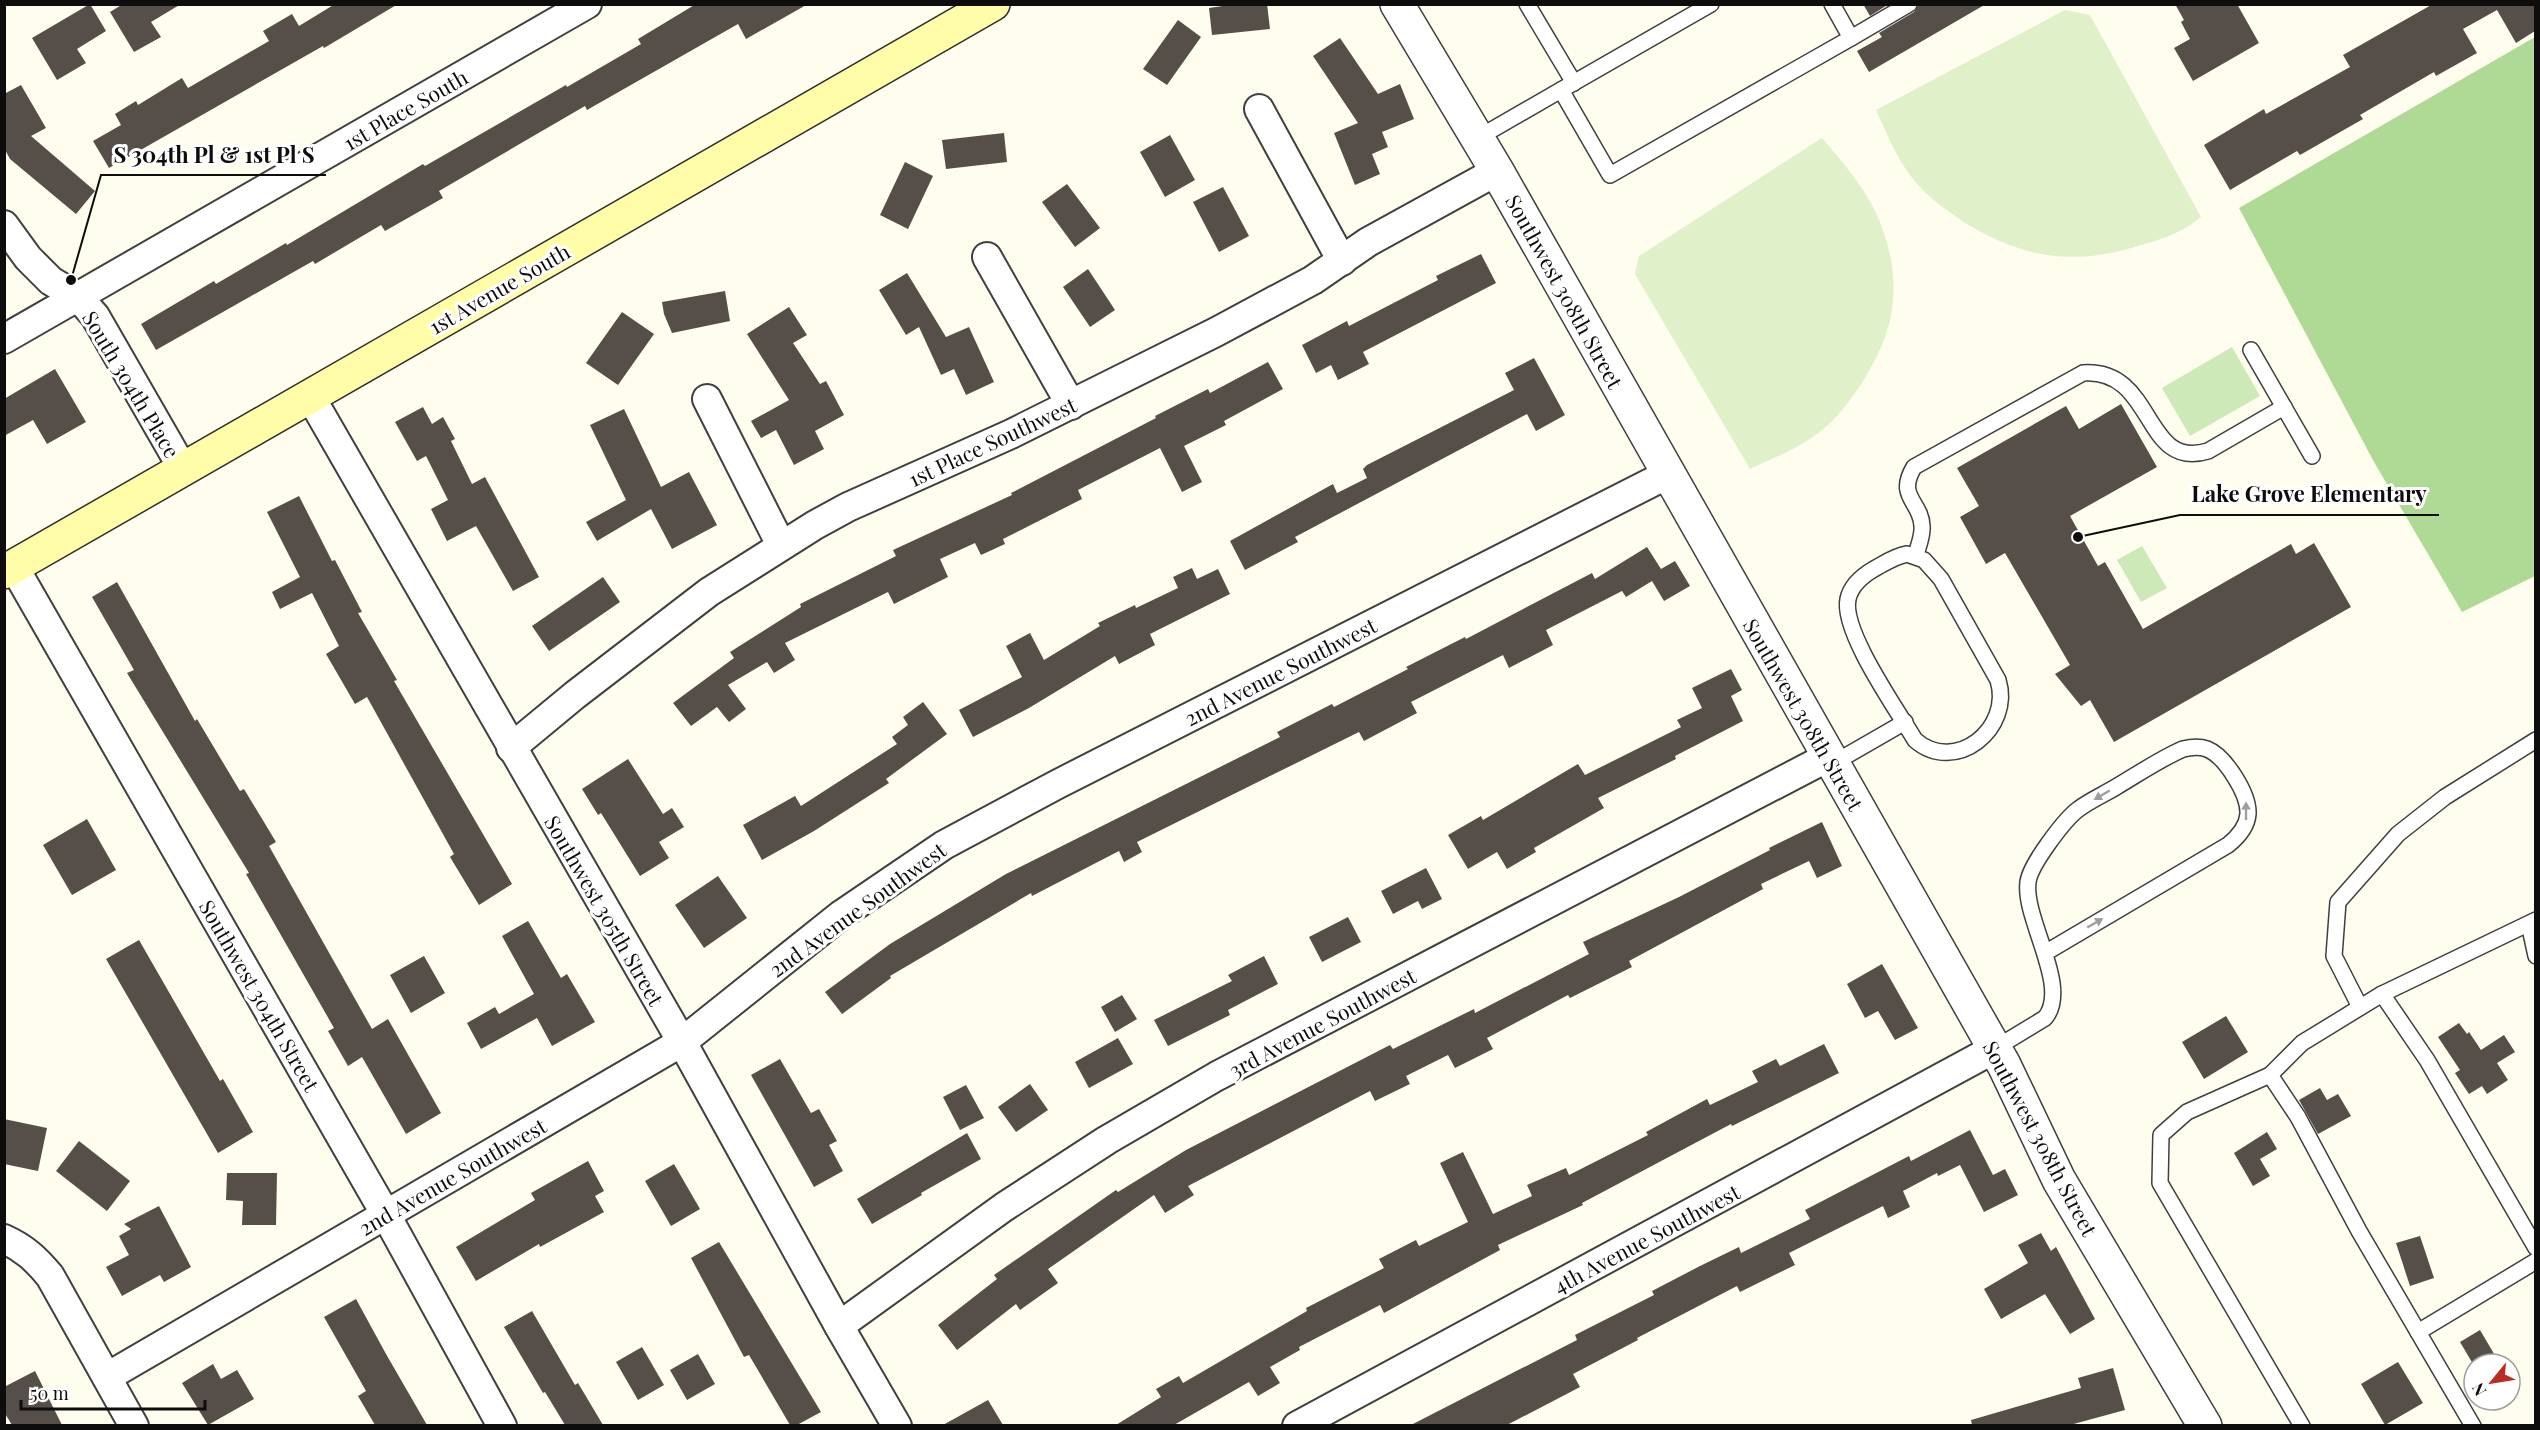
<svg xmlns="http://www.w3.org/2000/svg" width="2540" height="1430" font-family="'Playfair Display',serif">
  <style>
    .green { fill: #cde9b7 }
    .forest { fill: #afda96 }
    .pitch { fill: #e0f1c9 }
    .building { fill: #564f49 }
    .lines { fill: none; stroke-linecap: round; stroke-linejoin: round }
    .service-casing { stroke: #404040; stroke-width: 18 }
    .minor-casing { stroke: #404040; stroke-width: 32 }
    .tertiary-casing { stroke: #404040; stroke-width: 36 }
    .secondary-casing { stroke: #2f2f2f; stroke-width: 36 }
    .service { stroke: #fff; stroke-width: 15 }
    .minor { stroke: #fff; stroke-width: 28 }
    .tertiary { stroke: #fff; stroke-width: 33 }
    .secondary { stroke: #fffda8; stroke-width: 33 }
    .oneway { fill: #9e9e9e }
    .labels { text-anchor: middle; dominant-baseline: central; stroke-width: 6; stroke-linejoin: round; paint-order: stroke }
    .street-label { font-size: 21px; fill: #0d0d0d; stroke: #fff }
    .leader { fill: none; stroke: #0d0d0d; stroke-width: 2 }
    .callout-dot { fill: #0d0d0d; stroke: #fff; stroke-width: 2 }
    .callout-label { font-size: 22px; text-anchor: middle; font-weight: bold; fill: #0d0d0d; stroke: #fff; stroke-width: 6; stroke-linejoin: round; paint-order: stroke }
  </style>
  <rect width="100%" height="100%" fill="#fffded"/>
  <g class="green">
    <path d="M 2232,347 L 2260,396 L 2190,436 L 2162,388 Z"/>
    <path d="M 2142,546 L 2167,588 L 2141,602 L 2117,560 Z"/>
  </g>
  <path class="forest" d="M 2535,37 L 2535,576 L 2462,612 L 2374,462 L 2239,208 Z"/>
  <g class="pitch">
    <path d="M 2065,10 L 2090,15 L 2201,217 C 2181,234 2157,241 2131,248 C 2069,266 2020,256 1965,223 C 1951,213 1934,202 1922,189 C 1900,167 1889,138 1876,110 Z"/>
    <path d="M 1822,138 C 1844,164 1869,192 1881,225 C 1903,283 1896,329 1863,381 C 1854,395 1842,412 1829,424 C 1807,445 1778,456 1750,469 L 1635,274 L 1639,256 Z"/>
  </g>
  <g class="building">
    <path d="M 90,4 L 106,31 L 77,49 L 86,63 L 57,80 L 32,38 Z"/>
    <path d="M 123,4 L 181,4 L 151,22 L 161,37 L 134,52 L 110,12 Z"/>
    <path d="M 335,4 L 398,4 L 324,48 L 323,46 L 109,168 L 93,141 L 121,125 L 115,114 L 136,101 L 138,105 L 182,78 L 188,88 L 269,41 L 263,31 L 292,14 L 299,26 Z"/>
    <path d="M 696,4 L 808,4 L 746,39 L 738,24 L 587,110 L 585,106 L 439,191 L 443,198 L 385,231 L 381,225 L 315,264 L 313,261 L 156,350 L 141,324 L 214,281 L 216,284 L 286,243 L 287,245 L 423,164 L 425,166 L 566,85 L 567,87 L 641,44 L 638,39 Z"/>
    <path d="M 1236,4 L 1267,4 L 1270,29 L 1212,35 L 1209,8 Z"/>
    <path d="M 1863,4 L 1889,4 L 1870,16 Z"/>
    <path d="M 1919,4 L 1986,4 L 1869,72 L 1857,51 L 1882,37 L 1879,33 L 1914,12 Z"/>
    <path d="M 2175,4 L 2237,4 L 2259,43 L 2193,81 L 2174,48 L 2190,39 L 2181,22 L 2184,20 Z"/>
    <path d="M 2433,4 L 2535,4 L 2535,31 L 2516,43 L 2497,10 L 2463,29 L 2477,53 L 2436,76 L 2434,72 L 2360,115 L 2363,119 L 2300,155 L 2297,151 L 2230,190 L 2204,145 L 2264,109 L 2266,114 L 2350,67 L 2343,55 Z"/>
    <path d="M 1178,20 L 1201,37 L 1167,85 L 1143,69 Z"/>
    <path d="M 1340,38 L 1378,94 L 1400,84 L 1414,119 L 1382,132 L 1388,147 L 1372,154 L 1380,174 L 1355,185 L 1334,133 L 1358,123 L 1313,56 Z"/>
    <path d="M 21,85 L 46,128 L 31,136 L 95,191 L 76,214 L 10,159 L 4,148 L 4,94 Z"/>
    <path d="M 1004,133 L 1007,162 L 946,169 L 942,140 Z"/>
    <path d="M 1170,135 L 1195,180 L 1165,197 L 1140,152 Z"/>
    <path d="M 905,162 L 933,176 L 908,229 L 880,215 Z"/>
    <path d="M 1067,184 L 1100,228 L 1075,247 L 1042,202 Z"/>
    <path d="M 1223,187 L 1249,236 L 1219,252 L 1193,202 Z"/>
    <path d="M 1481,254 L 1496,283 L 1363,352 L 1369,364 L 1338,380 L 1331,365 L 1316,373 L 1302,345 L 1347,321 L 1349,326 L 1438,280 L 1436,276 Z"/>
    <path d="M 1088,269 L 1115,310 L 1090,327 L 1063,287 Z"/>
    <path d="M 907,273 L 946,337 L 969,327 L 994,382 L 966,395 L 954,369 L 941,375 L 919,327 L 906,335 L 879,290 Z"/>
    <path d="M 725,291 L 730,321 L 672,333 L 664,314 L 662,302 Z"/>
    <path d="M 789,307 L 807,335 L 793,343 L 820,384 L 826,381 L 844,415 L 815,431 L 824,449 L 794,465 L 776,430 L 761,438 L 751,421 L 789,400 L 747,334 Z"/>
    <path d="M 622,312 L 654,334 L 618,385 L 586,363 Z"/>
    <path d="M 1534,358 L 1565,415 L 1536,431 L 1527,414 L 1295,537 L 1298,542 L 1245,570 L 1230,541 L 1333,484 L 1337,493 L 1367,478 L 1363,469 L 1367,465 L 1514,390 L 1505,373 Z"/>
    <path d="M 1268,362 L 1283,389 L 1224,421 L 1226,425 L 1184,446 L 1202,482 L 1182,492 L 1160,448 L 1078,490 L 1082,499 L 1003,539 L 1005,544 L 981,555 L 975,543 L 940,559 L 948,577 L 894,604 L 888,592 L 785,643 L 795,660 L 774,673 L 767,662 L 728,685 L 746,709 L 729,722 L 717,707 L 691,726 L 673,703 L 734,658 L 730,652 L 801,607 L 800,604 L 896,556 L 893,550 L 1012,495 L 1011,493 L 1156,418 L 1155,416 L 1208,389 L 1210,393 Z"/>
    <path d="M 55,369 L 86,422 L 47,444 L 33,420 L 4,436 L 4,399 Z"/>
    <path d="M 2121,404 L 2157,467 L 2070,516 L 2098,566 L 2105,562 L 2143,629 L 2291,544 L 2296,554 L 2314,543 L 2351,607 L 2114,742 L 2090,700 L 2081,706 L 2055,674 L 2070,665 L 2005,553 L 1986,564 L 1960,517 L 1979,506 L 1957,468 L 2066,406 L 2079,429 Z"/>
    <path d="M 423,407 L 432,424 L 443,417 L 455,439 L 451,441 L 472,484 L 485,477 L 539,577 L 513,591 L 476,526 L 447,541 L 431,509 L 448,500 L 426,456 L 417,461 L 395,422 Z"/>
    <path d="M 624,409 L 661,487 L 689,472 L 717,525 L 672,549 L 651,509 L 597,541 L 586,522 L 626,500 L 590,425 Z"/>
    <path d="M 299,496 L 332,561 L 335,560 L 362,612 L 358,613 L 397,680 L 394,681 L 512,884 L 479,905 L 450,857 L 454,854 L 367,697 L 355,704 L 326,654 L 339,646 L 312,593 L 280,609 L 272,592 L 300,577 L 267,512 Z"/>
    <path d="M 1647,547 L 1661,569 L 1675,561 L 1690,586 L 1664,601 L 1652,581 L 1626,597 L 1622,591 L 1546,630 L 1553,645 L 1509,668 L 1503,655 L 1411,702 L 1417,713 L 1364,741 L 1359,732 L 1137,842 L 1142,852 L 1124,862 L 1119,851 L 1032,896 L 1031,893 L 890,976 L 891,978 L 842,1014 L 825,992 L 890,944 L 1006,874 L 1280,737 L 1277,732 L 1332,704 L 1334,707 L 1408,669 L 1406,667 L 1465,637 L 1466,639 L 1592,573 L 1595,579 Z"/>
    <path d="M 1192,568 L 1197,579 L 1218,569 L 1230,594 L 1150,634 L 1155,645 L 1119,664 L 1115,656 L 1029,708 L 973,737 L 959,710 L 1022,677 L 1006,646 L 1030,633 L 1044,660 L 1100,626 L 1098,623 L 1135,605 L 1136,608 L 1178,588 L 1173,577 Z"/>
    <path d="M 603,577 L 620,602 L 549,651 L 532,626 Z"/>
    <path d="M 117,582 L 195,721 L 197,719 L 240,791 L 244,789 L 276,842 L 269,846 L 372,1029 L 388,1019 L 441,1113 L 406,1134 L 362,1057 L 348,1066 L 328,1031 L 334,1028 L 246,874 L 249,873 L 127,673 L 134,670 L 92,597 Z"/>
    <path d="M 1731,669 L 1742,690 L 1731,696 L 1743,721 L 1675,756 L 1676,759 L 1598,798 L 1604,808 L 1534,848 L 1536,852 L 1507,869 L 1497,852 L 1468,869 L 1448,835 L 1481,816 L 1483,820 L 1578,764 L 1585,775 L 1681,727 L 1677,720 L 1702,708 L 1692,688 Z"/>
    <path d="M 923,702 L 947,734 L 886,779 L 889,783 L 814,831 L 762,860 L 743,825 L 795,796 L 801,806 L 897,744 L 892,737 L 908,725 L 903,717 Z"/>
    <path d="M 628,759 L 663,814 L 672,808 L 684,827 L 659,842 L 669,858 L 640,876 L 601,813 L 598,815 L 582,789 Z"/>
    <path d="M 87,819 L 116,870 L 72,895 L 43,845 Z"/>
    <path d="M 1822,822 L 1842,866 L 1817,878 L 1809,861 L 1761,884 L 1763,889 L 1629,961 L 1632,967 L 1570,998 L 1568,995 L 1487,1038 L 1493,1049 L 1455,1068 L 1448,1055 L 1406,1076 L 1410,1084 L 1375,1101 L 1370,1091 L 1188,1186 L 1194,1195 L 1165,1213 L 1154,1195 L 1048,1269 L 1058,1283 L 1020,1310 L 1016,1304 L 957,1350 L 938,1325 L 997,1279 L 994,1275 L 1116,1190 L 1118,1192 L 1186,1150 L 1390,1045 L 1393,1049 L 1474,1009 L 1475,1013 L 1589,954 L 1583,942 L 1679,897 L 1770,850 L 1769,848 Z"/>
    <path d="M 1426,868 L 1442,899 L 1422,909 L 1418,901 L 1393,914 L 1381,891 Z"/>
    <path d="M 718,876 L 747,918 L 704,948 L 675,905 Z"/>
    <path d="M 1348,917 L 1361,942 L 1322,962 L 1309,937 Z"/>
    <path d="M 528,921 L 561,978 L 567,974 L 595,1022 L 552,1046 L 537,1018 L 481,1049 L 467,1023 L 495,1007 L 499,1014 L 534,994 L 502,936 Z"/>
    <path d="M 139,940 L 220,1081 L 223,1079 L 253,1132 L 218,1153 L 106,959 Z"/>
    <path d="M 424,956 L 445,993 L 411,1013 L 390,975 Z"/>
    <path d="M 1264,956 L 1278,984 L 1228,1010 L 1230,1015 L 1168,1046 L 1154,1020 L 1232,981 L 1228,975 Z"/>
    <path d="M 1882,964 L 1918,1028 L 1895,1040 L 1878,1011 L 1865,1018 L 1847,984 Z"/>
    <path d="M 1122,995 L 1137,1019 L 1115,1032 L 1101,1007 Z"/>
    <path d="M 2226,1016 L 2248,1052 L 2204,1079 L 2182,1042 Z"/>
    <path d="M 2459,1023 L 2467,1034 L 2469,1032 L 2481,1050 L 2504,1035 L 2515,1052 L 2497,1063 L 2508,1080 L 2487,1094 L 2482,1086 L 2469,1094 L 2455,1073 L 2460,1070 L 2438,1037 Z"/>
    <path d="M 1118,1038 L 1133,1064 L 1089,1088 L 1075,1062 Z"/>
    <path d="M 1824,1044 L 1839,1073 L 1732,1126 L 1731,1124 L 1582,1203 L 1583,1205 L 1498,1245 L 1500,1250 L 1384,1313 L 1380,1305 L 1299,1347 L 1300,1350 L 1270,1367 L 1280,1383 L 1258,1396 L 1249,1382 L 1174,1425 L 1116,1425 L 1161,1397 L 1156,1389 L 1179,1376 L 1183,1383 L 1307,1311 L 1306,1308 L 1384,1268 L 1379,1259 L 1416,1240 L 1419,1246 L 1468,1222 L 1440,1163 L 1463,1152 L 1493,1214 L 1532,1196 L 1527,1185 L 1566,1168 L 1569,1175 L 1648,1135 L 1646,1132 L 1707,1099 L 1710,1105 L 1758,1082 L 1752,1071 L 1776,1059 L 1780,1066 Z"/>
    <path d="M 780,1059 L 811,1113 L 819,1109 L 837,1141 L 829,1145 L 843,1171 L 814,1187 L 751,1075 Z"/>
    <path d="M 1030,1084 L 1048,1110 L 1016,1132 L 998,1107 Z"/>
    <path d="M 966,1085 L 984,1118 L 960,1130 L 943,1097 Z"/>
    <path d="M 2320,1088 L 2327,1100 L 2338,1094 L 2351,1116 L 2318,1134 L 2299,1100 Z"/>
    <path d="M 4,1119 L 47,1128 L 38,1171 L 4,1164 Z"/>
    <path d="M 1970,1130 L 1993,1175 L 2005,1169 L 2018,1195 L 1984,1212 L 1960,1165 L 1938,1176 L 1937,1173 L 1903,1191 L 1910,1207 L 1888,1218 L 1883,1206 L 1789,1253 L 1795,1265 L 1740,1292 L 1737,1286 L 1637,1338 L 1638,1340 L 1573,1374 L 1580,1387 L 1507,1425 L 1411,1425 L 1577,1340 L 1575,1335 L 1654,1295 L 1652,1291 L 1700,1266 L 1739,1247 L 1741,1253 L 1810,1219 L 1805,1210 L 1909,1156 L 1911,1161 Z"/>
    <path d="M 2267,1132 L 2277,1149 L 2260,1159 L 2270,1176 L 2253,1186 L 2234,1153 Z"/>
    <path d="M 967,1133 L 981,1159 L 921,1193 L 922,1195 L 872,1224 L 857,1199 Z"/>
    <path d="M 79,1141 L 130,1181 L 107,1211 L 56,1171 Z"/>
    <path d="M 588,1161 L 604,1191 L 595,1196 L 604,1212 L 540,1247 L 539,1244 L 476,1281 L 456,1247 L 535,1200 L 531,1193 Z"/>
    <path d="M 674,1164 L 700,1209 L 671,1226 L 645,1181 Z"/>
    <path d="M 227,1173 L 277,1173 L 276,1225 L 242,1225 L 243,1201 L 226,1200 Z"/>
    <path d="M 159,1206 L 191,1267 L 164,1282 L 160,1275 L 122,1296 L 106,1267 L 129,1255 L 119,1236 L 131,1229 L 124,1224 Z"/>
    <path d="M 2041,1233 L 2051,1251 L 2056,1247 L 2095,1319 L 2070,1334 L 2045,1294 L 2001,1319 L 1984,1289 L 2028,1263 L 2018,1245 Z"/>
    <path d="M 2420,1236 L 2434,1278 L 2410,1286 L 2396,1243 Z"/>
    <path d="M 719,1242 L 821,1412 L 797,1425 L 790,1425 L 749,1355 L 744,1357 L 691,1258 Z"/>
    <path d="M 356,1299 L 386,1354 L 427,1425 L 375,1425 L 358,1396 L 366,1391 L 324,1317 Z"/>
    <path d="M 532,1311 L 575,1385 L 578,1383 L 603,1425 L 565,1425 L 545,1392 L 543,1393 L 504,1327 Z"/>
    <path d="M 2480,1330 L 2500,1364 L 2473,1364 L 2460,1342 Z"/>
    <path d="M 642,1347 L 664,1385 L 638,1400 L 616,1362 Z"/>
    <path d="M 698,1354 L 715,1384 L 687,1400 L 670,1370 Z"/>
    <path d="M 2398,1362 L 2423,1403 L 2385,1425 L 2361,1384 Z"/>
    <path d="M 213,1364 L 221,1379 L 237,1370 L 254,1399 L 208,1425 L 182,1383 Z"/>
    <path d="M 2113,1368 L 2125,1410 L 2070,1425 L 1972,1425 L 1971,1420 L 2081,1388 L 2078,1378 Z"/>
    <path d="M 35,1371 L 62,1425 L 12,1425 L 4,1412 L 4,1387 Z"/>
    <path d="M 988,1400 L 1003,1425 L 943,1425 Z"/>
  </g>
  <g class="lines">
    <defs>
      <g id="service">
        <path d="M 1527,4 L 1574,83"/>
        <path d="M 1711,4 L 1561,90 L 1610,175 L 1851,38"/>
        <path d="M 1832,4 L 1851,38 L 1909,4"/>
        <path d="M 1476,139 L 1561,90"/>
        <path d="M 2251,350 L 2312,456"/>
        <path d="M 1907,554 L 1924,560 L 1941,579 L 1998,680 C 2013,729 1955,775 1915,740 C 1898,711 1841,631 1848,599 C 1851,585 1862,576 1874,569 C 1885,563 1895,556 1907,554 Z"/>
        <path d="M 1916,555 C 1918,546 1923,536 1922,526 C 1921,501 1896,497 1914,467 L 2083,373 C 2156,368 2142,471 2208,451 L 2284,407"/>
        <path d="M 1832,764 L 1905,722"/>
        <path d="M 2529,924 L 2536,956"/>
        <path d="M 2382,994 L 2427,1060 L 2536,1248"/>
        <path d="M 2360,1007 L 2334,956 L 2338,902 L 2398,834 L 2445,797 L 2536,740"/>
        <path d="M 1994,1049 L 2045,1018 C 2071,987 2023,919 2028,882 C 2030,865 2063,822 2076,811 C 2088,801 2103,795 2116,787 C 2138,774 2160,759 2183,749 C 2191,747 2199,746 2207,749 C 2225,756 2249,794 2248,814 C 2247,827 2238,837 2228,845 L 2045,953"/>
        <path d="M 2270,1075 L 2298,1117 L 2359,1231 L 2473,1426"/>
        <path d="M 2418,1332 L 2536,1261"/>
        <path d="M 2302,1426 L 2160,1183 L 2161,1135 L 2187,1112 L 2270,1075 L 2302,1043 L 2382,994 L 2536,920"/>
      </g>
      <g id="minor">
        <path d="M 1259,109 L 1342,261"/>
        <path d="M 4,225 L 28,258 L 51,281 L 78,297 L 95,316 L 183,469"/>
        <path d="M 987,257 L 1071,405"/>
        <path d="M 4,339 L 587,4"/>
        <path d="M 310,396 L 682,1042 L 839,1326 L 897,1426"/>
        <path d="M 707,399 L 781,545"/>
        <path d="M 14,567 L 386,1215 L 502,1426"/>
        <path d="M 511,748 L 575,695 L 709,592 L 815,525 L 848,507 L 1011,434 L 1216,332 L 1313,280 L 1368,242 L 1497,171"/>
        <path d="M 4,1239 C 24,1248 36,1259 50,1276 L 134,1426"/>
        <path d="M 839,1326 L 1004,1207 L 1107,1140 L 1217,1076 L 1828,757"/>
        <path d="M 107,1377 L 682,1042 L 841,915 L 944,845 L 1058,784 L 1668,474"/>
        <path d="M 1297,1426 L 1994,1049"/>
      </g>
      <path id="tertiary" d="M 1397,4 L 1497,171 L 2004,1065 L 2059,1180 L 2205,1426"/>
      <path id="secondary" d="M 4,572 L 993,4"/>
    </defs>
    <use href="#service" class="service-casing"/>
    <use href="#minor" class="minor-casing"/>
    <use href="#tertiary" class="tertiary-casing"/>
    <use href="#secondary" class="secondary-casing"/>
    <use href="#service" class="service"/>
    <use href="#minor" class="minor"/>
    <use href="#tertiary" class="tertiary"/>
    <use href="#secondary" class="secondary"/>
  </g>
  <defs><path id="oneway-solid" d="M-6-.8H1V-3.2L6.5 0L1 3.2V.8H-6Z" transform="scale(1.5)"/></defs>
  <g class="oneway">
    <use href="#oneway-solid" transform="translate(2102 795) rotate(150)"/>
    <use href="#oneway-solid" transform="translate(2246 811) rotate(-90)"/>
    <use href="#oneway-solid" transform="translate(2095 923) rotate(-30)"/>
  </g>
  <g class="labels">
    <g class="street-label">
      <text transform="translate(405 109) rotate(-30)">1st Place South</text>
      <text transform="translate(499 288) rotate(-30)">1st Avenue South</text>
      <text transform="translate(1565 291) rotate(61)">Southwest 308th Street</text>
      <text transform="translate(132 384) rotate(59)">South 304th Place</text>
      <text transform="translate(992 441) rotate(-25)">1st Place Southwest</text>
      <text transform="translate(1280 671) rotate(-27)">2nd Avenue Southwest</text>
      <text transform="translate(1804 714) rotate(60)">Southwest 308th Street</text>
      <text transform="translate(857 909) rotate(-36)">2nd Avenue Southwest</text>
      <text transform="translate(605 910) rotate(60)">Southwest 305th Street</text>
      <text transform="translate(260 995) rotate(60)">Southwest 304th Street</text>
      <text transform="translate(1322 1022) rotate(-28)">3rd Avenue Southwest</text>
      <text transform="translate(2041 1138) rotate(62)">Southwest 308th Street</text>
      <text transform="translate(452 1176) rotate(-30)">2nd Avenue Southwest</text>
      <text transform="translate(1646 1238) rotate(-28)">4th Avenue Southwest</text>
    </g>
  </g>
  <path class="leader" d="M71 280L101 175H326M2078 537L2180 515H2439"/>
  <g class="callout-dot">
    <circle cx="71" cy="280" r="6"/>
    <circle cx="2078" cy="537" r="6"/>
  </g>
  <g class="callout-label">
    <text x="214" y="163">S 304th Pl &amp; 1st Pl S</text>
    <text x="2309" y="502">Lake Grove Elementary</text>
  </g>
  <rect width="2540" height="1430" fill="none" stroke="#0d0d0d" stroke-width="12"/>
  <g transform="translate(2492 1382) rotate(240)"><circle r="28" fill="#ffffff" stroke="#9e9e9e" stroke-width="1.5"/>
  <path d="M0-4.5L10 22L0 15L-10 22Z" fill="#be2a24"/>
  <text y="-9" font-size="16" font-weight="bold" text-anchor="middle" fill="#0d0d0d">N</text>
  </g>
  <path d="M21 1400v9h184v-9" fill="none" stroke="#0d0d0d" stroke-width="3"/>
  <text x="30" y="1400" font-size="18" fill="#0d0d0d" stroke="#ffffff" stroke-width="4.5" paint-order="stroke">50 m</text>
</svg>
